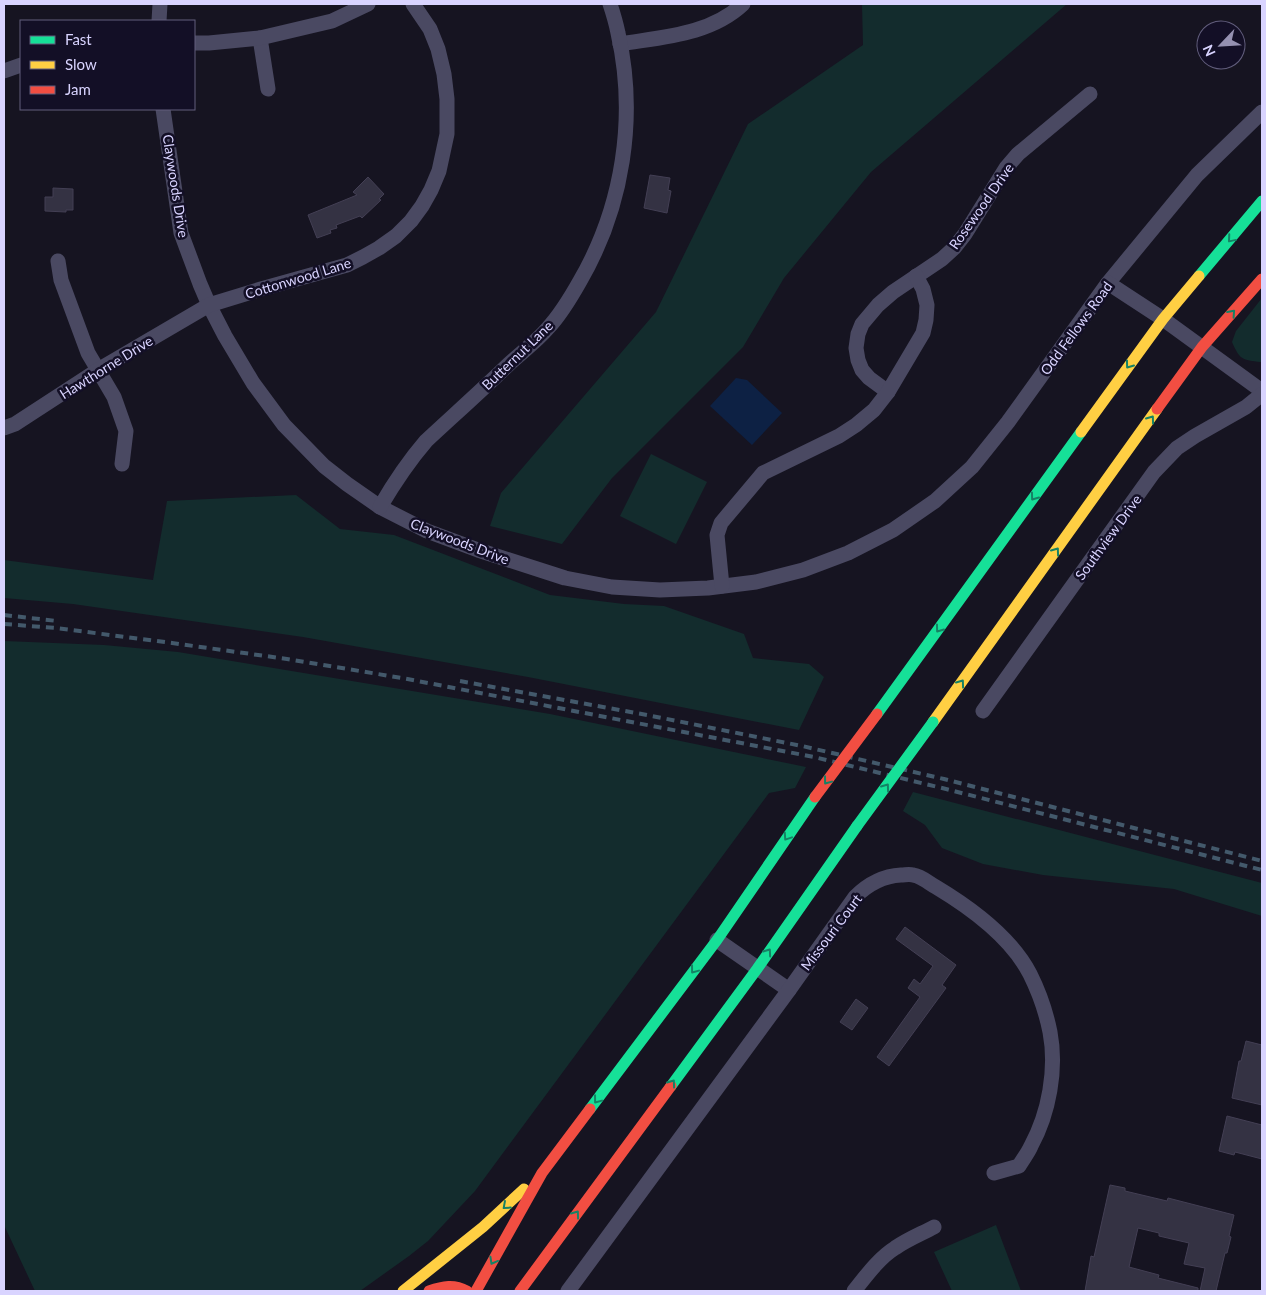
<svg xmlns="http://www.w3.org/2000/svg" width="1266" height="1295" font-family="Lato,sans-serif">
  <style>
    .green { fill: #132c2d }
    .water { fill: #0d2144 }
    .building { fill: #343243; stroke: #433f54 }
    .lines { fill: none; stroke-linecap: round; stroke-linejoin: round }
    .street { stroke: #4a4962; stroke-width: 15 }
    .fast { stroke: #16e098; stroke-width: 11 }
    .slow { stroke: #ffcf43; stroke-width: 11 }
    .jam { stroke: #f24e42; stroke-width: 11 }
    .rail { stroke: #43596b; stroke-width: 4; stroke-dasharray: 8 6; stroke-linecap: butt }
    .fast-bridge { stroke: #16e098; stroke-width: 11 }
    .jam-bridge { stroke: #f24e42; stroke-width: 11 }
    .oneway { stroke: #158265 }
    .labels { text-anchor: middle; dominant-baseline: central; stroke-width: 5; stroke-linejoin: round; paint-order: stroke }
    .street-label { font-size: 14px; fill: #d9d4ff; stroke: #130f26 }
  </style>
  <rect width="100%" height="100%" fill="#161421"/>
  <g class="green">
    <path d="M 862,4 L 1067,4 L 871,172 L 784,278 L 743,347 L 612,478 L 562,544 L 490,526 L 501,493 L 656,312 L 748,124 L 863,45 Z"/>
    <path d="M 1262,298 L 1262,362 L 1261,362 C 1242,360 1240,360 1232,342 L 1236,331 Z"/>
    <path d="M 651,454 L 707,482 L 676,544 L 620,516 Z"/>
    <path d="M 296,495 L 340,529 L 394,535 L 550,595 L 624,604 L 664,606 L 744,634 L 753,658 L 809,664 L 824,677 L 799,730 L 528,677 L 303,637 L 73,604 L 4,598 L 4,560 L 153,580 L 167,501 Z"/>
    <path d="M 4,641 L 104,645 L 178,652 L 550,714 L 806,767 L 795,788 L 769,793 L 475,1191 L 428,1241 L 409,1256 L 360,1291 L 35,1291 L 4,1225 Z"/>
    <path d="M 913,792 L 1262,883 L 1262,916 L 1174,889 L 1043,875 L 983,864 L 942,848 L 925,825 L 903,811 Z"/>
    <path d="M 996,1225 L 1021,1291 L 952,1291 L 934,1252 Z"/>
  </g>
  <path class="water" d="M 736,378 L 747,380 L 782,413 L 752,445 L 710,406 Z"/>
  <g class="building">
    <path d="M 650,175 L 670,178 L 668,190 L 671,191 L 667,213 L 644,208 Z"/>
    <path d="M 368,177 L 384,194 L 379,199 L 381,200 L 362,218 L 360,216 L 336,225 L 337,228 L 330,230 L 331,233 L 317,238 L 308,215 L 357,195 L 353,192 Z"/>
    <path d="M 53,188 L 73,189 L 73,210 L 66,210 L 66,212 L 45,211 L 45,197 L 53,197 Z"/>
    <path d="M 905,927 L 956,965 L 942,985 L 946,988 L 889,1066 L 877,1057 L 920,997 L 908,988 L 914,979 L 920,984 L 933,966 L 896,939 Z"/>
    <path d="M 856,999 L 868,1008 L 852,1030 L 840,1022 Z"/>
    <path d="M 1246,1041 L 1262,1045 L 1262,1105 L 1232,1098 L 1239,1061 L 1241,1061 Z"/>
    <path d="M 1227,1116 L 1262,1125 L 1262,1159 L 1235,1152 L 1234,1155 L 1219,1151 Z"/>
    <path d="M 1110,1185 L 1125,1188 L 1125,1191 L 1167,1201 L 1168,1198 L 1234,1215 L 1229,1236 L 1231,1237 L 1227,1253 L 1225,1253 L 1216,1291 L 1200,1291 L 1205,1268 L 1184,1264 L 1189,1243 L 1159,1236 L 1159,1233 L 1138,1228 L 1129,1267 L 1159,1275 L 1158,1278 L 1198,1288 L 1198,1291 L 1085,1291 L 1091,1256 L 1094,1257 Z"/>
  </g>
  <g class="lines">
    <g class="street">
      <path d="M 159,21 L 160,4"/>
      <path d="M 260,38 L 268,89"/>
      <path d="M 194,43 L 209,43 L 260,38 L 332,21 L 368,4"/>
      <path d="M 620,44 C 662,37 710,35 743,4"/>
      <path d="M 4,71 L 21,65"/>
      <path d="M 163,109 L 181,233 L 200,284 L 209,305 L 225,336 L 253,383 L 284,425 L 324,466 L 347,484 L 380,507 L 427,531 L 478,550 L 565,578 L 612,587 L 660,590 L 708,588 L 756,582 L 803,570 L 848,553 L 893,530 L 935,501 L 972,467 L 1008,422 L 1108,283 L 1197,175 L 1262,112"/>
      <path d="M 58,261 L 61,280 L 88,353 L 114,397 L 126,431 L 122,464"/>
      <path d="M 1108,283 L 1163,319 L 1262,391"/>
      <path d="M 888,392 L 869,378 L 862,370 L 858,360 L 856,348 L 858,334 L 862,324 L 878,305 L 893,292 L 942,259 L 954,248 L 965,234 L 1006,168 L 1018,154 L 1090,94"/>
      <path d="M 4,428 L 15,424 L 98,370 L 209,305 L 261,289 L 347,265 L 363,257 L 379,248 L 396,236 L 411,221 L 422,206 L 431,190 L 439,171 L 447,134 L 447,99 L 444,74 L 438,49 L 430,29 L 413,4"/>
      <path d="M 380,507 C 394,483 408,462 426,441 C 454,415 482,390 509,364 C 522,352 537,341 548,328 C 561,314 571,297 580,281 C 623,207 637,117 618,33 C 616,23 613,13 610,4"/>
      <path d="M 722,586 L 717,535 L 721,523 L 763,473 L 839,436 L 856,425 L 874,410 L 888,392 L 923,333 L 926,320 L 927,305 L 923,289 L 916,276"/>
      <path d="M 983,711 L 1154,472 L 1177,448 L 1195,436 L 1246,407 L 1262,394"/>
      <path d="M 717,940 L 789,990"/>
      <path d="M 568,1291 L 789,990 L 855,897 C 868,884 883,876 901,875 C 905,875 909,874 913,875 C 921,876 929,883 936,887 C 971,908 1011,937 1030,974 C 1039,992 1046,1012 1050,1032 C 1057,1069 1049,1113 1031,1146 C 1028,1153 1023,1159 1019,1166 L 994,1173"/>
      <path d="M 854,1291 C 866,1276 879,1258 895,1248 C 908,1239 921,1234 934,1227"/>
    </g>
    <g class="fast">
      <path d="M 1199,276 L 1262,201"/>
      <path d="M 877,714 L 1081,432"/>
      <path d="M 671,1086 L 757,969 L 857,826"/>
      <path d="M 590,1109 L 717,940 L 815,797"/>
    </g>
    <g class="slow">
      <path d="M 1081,432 L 1163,319 L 1199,276"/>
      <path d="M 933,722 L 1157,409"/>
      <path d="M 403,1291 L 483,1227 L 524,1189"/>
    </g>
    <g class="jam">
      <path d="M 1157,409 L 1202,347 L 1262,279"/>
      <path d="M 429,1291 C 443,1286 454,1284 467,1291"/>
      <path d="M 476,1291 L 542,1173 L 590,1109"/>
      <path d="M 520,1291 L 671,1086"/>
    </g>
    <g class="rail">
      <path d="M 4,615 L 57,621"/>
      <path d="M 4,624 L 56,628 L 172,643 L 287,659 L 402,678 L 814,757 L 946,789 L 1262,870"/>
      <path d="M 460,681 L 647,715 L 802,746 L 944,779 L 1262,861"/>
    </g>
    <path class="fast-bridge" d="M 857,826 L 933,722"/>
    <path class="jam-bridge" d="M 815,797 L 877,714"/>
  </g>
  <defs><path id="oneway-chevron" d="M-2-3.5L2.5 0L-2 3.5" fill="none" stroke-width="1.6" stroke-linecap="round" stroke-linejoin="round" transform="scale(1.25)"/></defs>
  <g class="oneway">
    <use href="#oneway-chevron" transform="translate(1231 239) rotate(130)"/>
    <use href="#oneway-chevron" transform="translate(1232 313) rotate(-48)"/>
    <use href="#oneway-chevron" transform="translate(1129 365) rotate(126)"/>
    <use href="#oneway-chevron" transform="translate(1151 419) rotate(-54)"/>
    <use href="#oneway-chevron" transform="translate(1034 497) rotate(126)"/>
    <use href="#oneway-chevron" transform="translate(1056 551) rotate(-54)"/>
    <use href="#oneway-chevron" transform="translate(939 629) rotate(126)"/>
    <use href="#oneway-chevron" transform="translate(961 683) rotate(-54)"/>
    <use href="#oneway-chevron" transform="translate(827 781) rotate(127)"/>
    <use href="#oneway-chevron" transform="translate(886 787) rotate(-54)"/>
    <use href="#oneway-chevron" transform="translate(787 837) rotate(124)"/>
    <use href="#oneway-chevron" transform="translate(768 952) rotate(-55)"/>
    <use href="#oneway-chevron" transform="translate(694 970) rotate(127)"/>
    <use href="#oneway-chevron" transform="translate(672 1083) rotate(-54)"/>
    <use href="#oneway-chevron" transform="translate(597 1100) rotate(127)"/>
    <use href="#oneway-chevron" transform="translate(506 1206) rotate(138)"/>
    <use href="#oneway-chevron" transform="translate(576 1214) rotate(-54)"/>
    <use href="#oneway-chevron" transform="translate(493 1261) rotate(119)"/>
  </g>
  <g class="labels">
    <g class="street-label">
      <text transform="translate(176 186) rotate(81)">Claywoods Drive</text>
      <text transform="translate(981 206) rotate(-55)">Rosewood Drive</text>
      <text transform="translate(298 278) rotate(-17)">Cottonwood Lane</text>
      <text transform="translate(1076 328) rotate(-54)">Odd Fellows Road</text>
      <text transform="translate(517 355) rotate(-44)">Butternut Lane</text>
      <text transform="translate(106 367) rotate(-32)">Hawthorne Drive</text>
      <text transform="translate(1108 537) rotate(-54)">Southview Drive</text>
      <text transform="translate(460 541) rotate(21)">Claywoods Drive</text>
      <text transform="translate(831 932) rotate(-53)">Missouri Court</text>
    </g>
  </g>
  <rect width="1266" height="1295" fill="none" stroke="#d9d4ff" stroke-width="10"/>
  <rect x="20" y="20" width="175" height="90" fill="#130f26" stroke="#625e7d"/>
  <rect x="30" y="36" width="25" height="8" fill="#16e098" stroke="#625e7d"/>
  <text x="65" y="45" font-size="15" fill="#d9d4ff">Fast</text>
  <rect x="30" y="61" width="25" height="8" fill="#ffcf43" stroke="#625e7d"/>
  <text x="65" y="70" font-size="15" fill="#d9d4ff">Slow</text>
  <rect x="30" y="86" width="25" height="8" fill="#f24e42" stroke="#625e7d"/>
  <text x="65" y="95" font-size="15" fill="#d9d4ff">Jam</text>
  <g transform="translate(1221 45) rotate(245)"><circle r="24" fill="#130f26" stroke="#625e7d"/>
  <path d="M0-4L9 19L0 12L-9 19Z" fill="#9591b1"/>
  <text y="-8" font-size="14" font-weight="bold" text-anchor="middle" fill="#d9d4ff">N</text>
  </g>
</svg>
